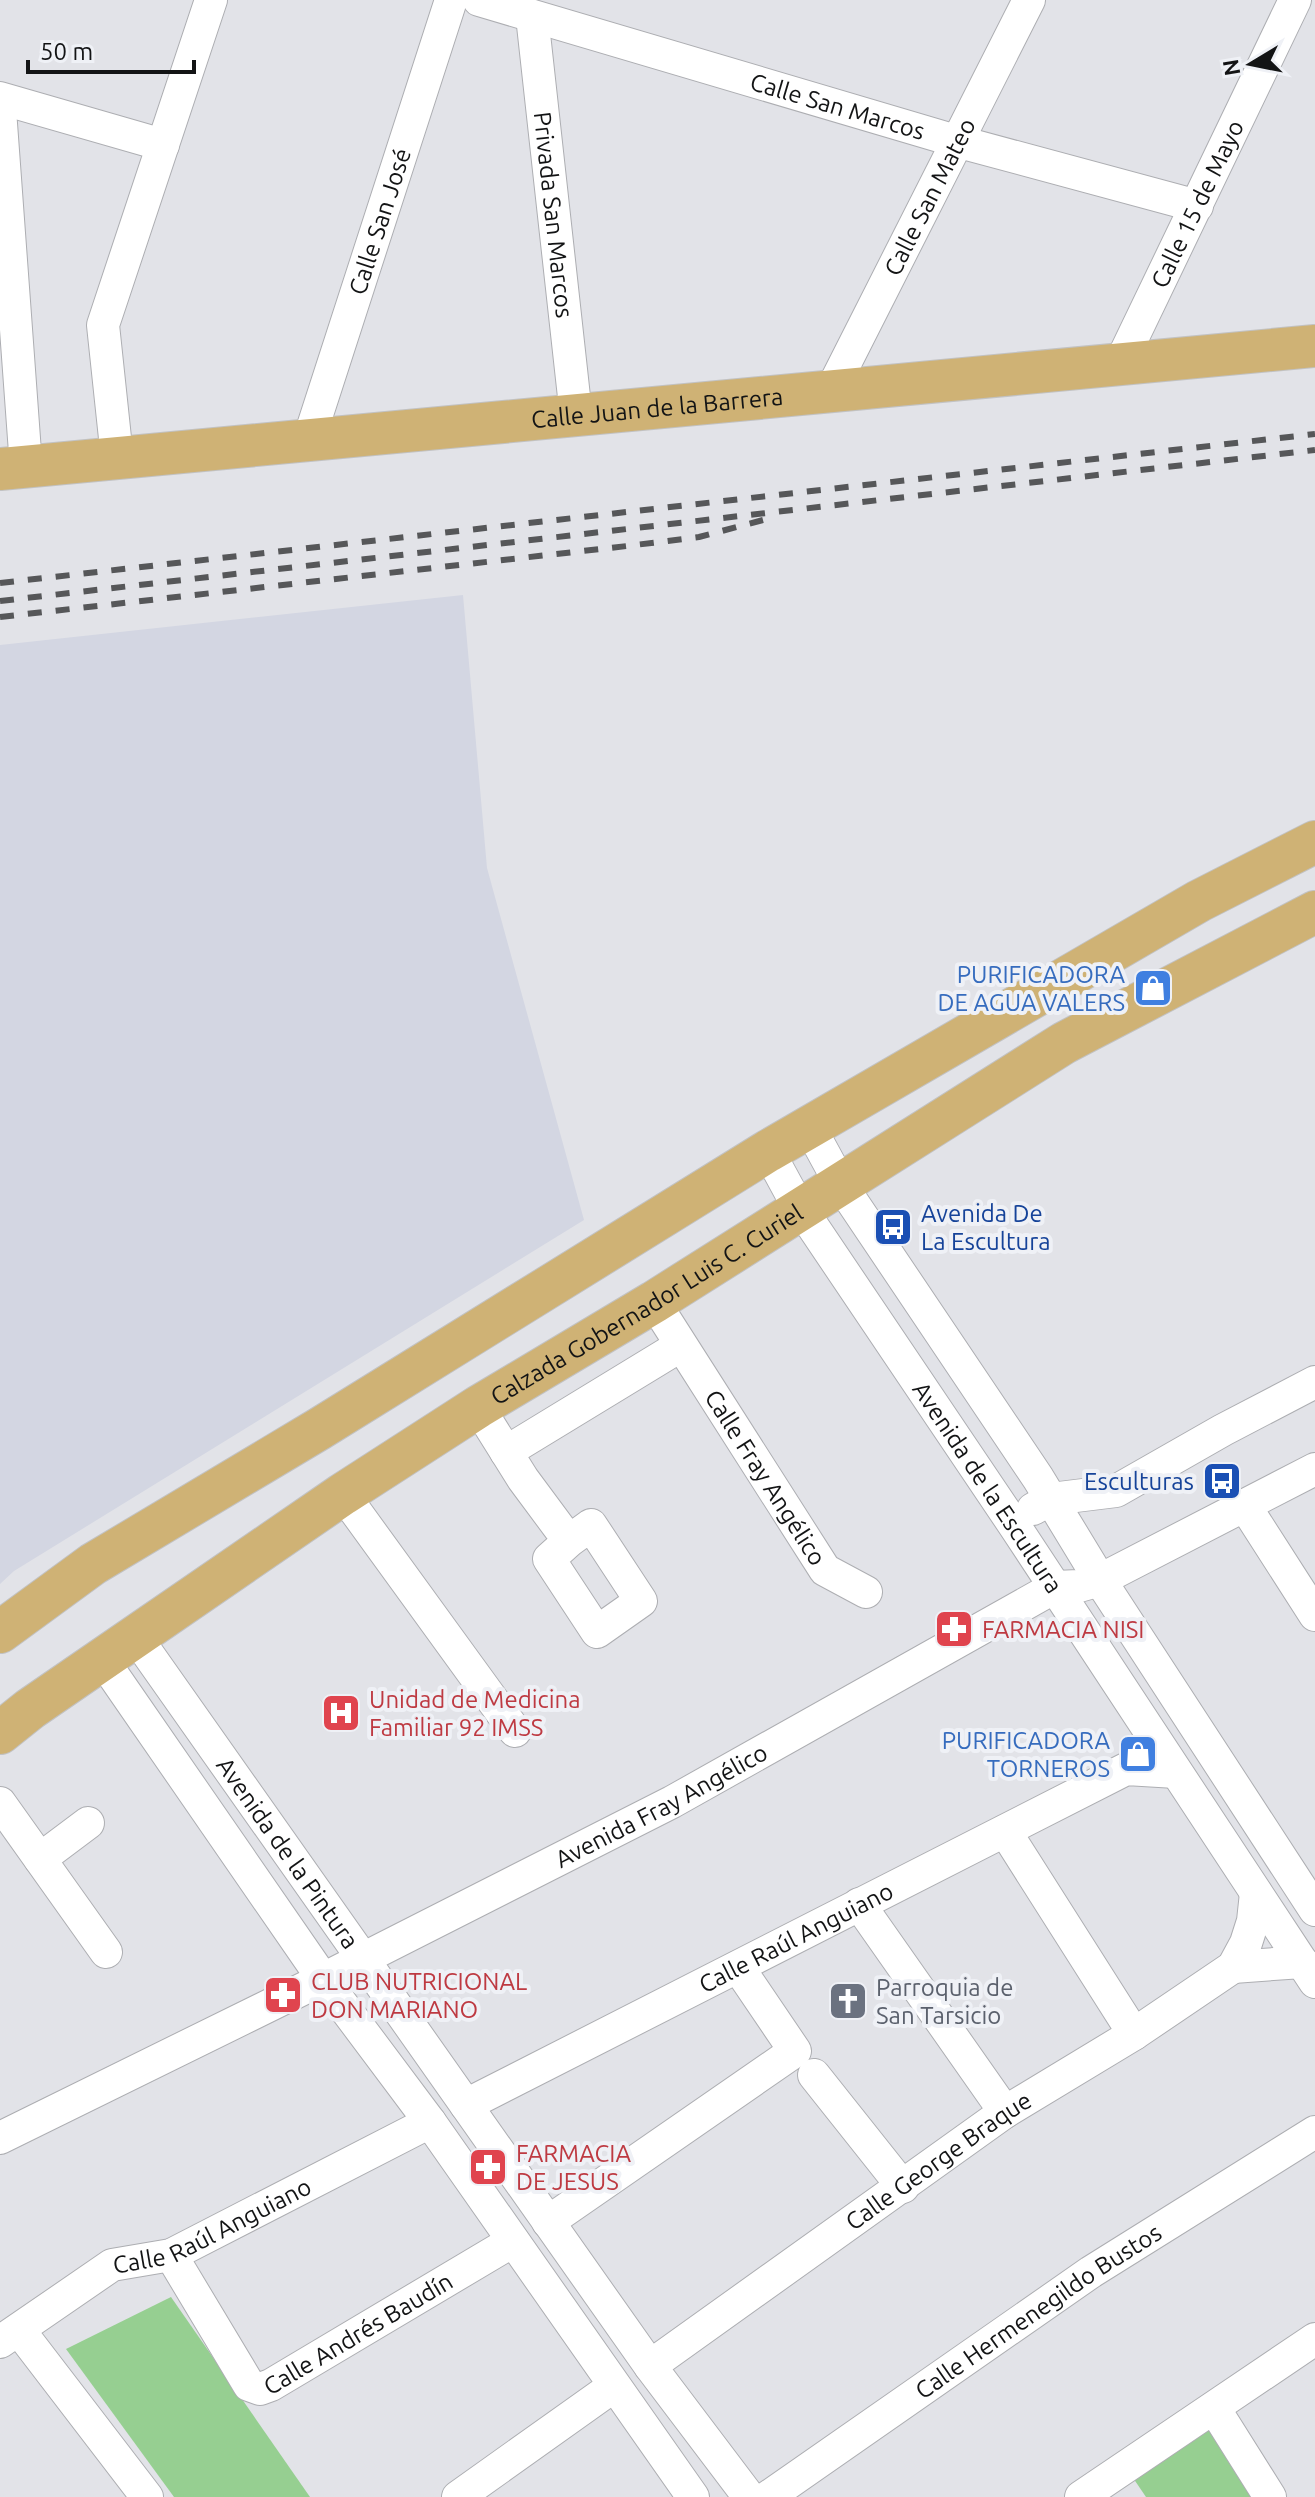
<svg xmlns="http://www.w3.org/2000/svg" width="1315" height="2497" font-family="Ubuntu,sans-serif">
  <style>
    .built { fill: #d3d6e2 }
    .green { fill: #96cf91 }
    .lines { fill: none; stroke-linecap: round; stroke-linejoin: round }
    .minor-casing { stroke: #adaeb2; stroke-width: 34 }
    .major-casing { stroke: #c2c2c2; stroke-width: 44 }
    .minor { stroke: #fff; stroke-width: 32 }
    .major { stroke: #cfb275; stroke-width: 42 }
    .rail { stroke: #565759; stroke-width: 6; stroke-dasharray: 14 14; stroke-linecap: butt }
    .labels { text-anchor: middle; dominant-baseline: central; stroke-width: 8; stroke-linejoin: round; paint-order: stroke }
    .street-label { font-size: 24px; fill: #131415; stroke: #eff1f6 }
    .shop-label { font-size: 24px; fill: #366cbe; stroke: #eff1f6; text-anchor: end }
    .transit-label { font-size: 24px; fill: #164399; stroke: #eff1f6; text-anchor: start }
    .health-label { font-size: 24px; fill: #be3a42; stroke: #eff1f6; text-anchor: start }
    .worship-label { font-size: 24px; fill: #5b616d; stroke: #eff1f6; text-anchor: start }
  </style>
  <rect width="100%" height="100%" fill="#e2e3e8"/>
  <path class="built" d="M 463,595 L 487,868 L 584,1220 L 14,1571 L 0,1584 L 0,645 Z"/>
  <g class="green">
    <path d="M 171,2297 L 310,2497 L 174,2497 L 66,2349 Z"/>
    <path d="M 1205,2416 L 1255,2497 L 1146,2497 L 1127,2469 Z"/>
  </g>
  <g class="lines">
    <defs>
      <g id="minor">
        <path id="s1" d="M 479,0 L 956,141 L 1197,206"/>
        <path id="s2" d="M 532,16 L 576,415"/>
        <path d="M 0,98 L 163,145"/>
        <path d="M 0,110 L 26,466"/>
        <path id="s3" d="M 1119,366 L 1295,0"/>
        <path id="s4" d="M 830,393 L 1029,0"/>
        <path id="s5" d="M 308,442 L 451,0"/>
        <path d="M 117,457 L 103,325 L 211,0"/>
        <path d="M 810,1128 L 841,1185 L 1038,1478 L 1100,1580 L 1315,1910"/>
        <path id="s6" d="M 768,1151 L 793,1197 L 1016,1528 L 1315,1982"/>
        <path id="s7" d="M 654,1302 L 825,1570 L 866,1592"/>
        <path d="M 478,1407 L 523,1479 L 569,1541 L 549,1559 L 597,1632 L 641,1601 L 591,1525 L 569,1541"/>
        <path d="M 506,1452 L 680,1346"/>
        <path d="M 343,1494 L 515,1731"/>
        <path d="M 1245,1506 L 1315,1615"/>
        <path d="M 1033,1509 L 1051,1499 L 1116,1491 L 1223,1430 L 1315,1382"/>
        <path id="s8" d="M 136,1637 L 650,2366 L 749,2497"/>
        <path d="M 102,1659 L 323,1979 L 430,2122 L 693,2497"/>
        <path d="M 0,1803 L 106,1952"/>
        <path d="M 1005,1831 L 1134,2034"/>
        <path d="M 40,1859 L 88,1823"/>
        <path d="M 859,1904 L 1005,2112"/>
        <path d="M 1233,1967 L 1302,1962"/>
        <path d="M 814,2075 L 903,2187"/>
        <path id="s9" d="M 466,2105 L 1126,1769 L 1176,1772"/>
        <path id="s10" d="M 0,2138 L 323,1979 L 672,1802 L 1055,1587 L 1079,1586 L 1100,1580 L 1315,1469"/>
        <path d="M 548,2222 L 795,2051 L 738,1967"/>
        <path id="s11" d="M 171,2255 L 249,2385 L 260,2389 L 271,2385 L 513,2241"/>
        <path d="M 19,2330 L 147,2497"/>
        <path id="s12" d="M 0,2342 L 112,2265 L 171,2255 L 430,2122"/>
        <path id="s13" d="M 650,2366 L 1005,2112 L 1134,2034 L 1233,1967 L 1246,1943 L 1253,1921 L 1256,1893"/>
        <path d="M 1214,2408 L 1270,2497"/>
        <path d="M 458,2497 L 614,2386"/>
        <path id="s14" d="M 768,2497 L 1091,2272 L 1315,2132"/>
        <path d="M 1081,2497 C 1159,2444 1237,2392 1315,2339"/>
      </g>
      <g id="major">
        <path id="s15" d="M 0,469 L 1315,346"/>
        <path d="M 0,1632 L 93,1564 L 319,1429 L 768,1151 L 1199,901 L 1315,842"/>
        <path id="s16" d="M 0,1733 L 30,1709 L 343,1494 L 478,1407 L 654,1302 L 1064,1043 L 1315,912"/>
      </g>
    </defs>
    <use href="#minor" class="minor-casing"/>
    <use href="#major" class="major-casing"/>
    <use href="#minor" class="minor"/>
    <use href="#major" class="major"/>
    <g class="rail">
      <path d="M 0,583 L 1315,434"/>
      <path d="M 0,601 L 1315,450"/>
      <path d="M 0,617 L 627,546 L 699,537 L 763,520"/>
    </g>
  </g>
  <defs>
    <symbol id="shop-square" viewBox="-11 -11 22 22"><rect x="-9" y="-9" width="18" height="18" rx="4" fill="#3f7fe0" stroke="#eff1f6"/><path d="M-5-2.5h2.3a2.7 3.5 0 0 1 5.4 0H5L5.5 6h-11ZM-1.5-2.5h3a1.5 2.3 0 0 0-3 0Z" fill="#fff"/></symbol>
    <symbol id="bus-square" viewBox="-11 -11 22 22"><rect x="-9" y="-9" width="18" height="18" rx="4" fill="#1a4fb4" stroke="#eff1f6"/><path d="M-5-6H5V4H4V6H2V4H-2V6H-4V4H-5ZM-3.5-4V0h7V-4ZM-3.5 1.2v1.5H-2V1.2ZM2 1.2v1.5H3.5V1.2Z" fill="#fff"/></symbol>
    <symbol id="pharmacy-square" viewBox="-11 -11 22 22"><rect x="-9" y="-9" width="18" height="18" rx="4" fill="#e0444e" stroke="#eff1f6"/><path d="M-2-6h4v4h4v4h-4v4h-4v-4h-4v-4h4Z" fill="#fff"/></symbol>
    <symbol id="hospital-square" viewBox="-11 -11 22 22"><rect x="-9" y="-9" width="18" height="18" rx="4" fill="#e0444e" stroke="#eff1f6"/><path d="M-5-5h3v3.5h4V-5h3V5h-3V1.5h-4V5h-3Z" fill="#fff"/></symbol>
    <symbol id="church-square" viewBox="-11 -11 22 22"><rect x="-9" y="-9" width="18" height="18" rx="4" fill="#6b7280" stroke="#eff1f6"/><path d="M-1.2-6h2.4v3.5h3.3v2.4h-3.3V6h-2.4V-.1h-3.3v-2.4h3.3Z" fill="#fff"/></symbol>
  </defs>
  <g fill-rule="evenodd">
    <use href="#shop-square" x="1131" y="966" width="44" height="44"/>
    <use href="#bus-square" x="871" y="1205" width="44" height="44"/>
    <use href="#bus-square" x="1200" y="1459" width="44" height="44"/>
    <use href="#pharmacy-square" x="932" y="1607" width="44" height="44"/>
    <use href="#hospital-square" x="319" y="1691" width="44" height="44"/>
    <use href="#shop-square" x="1116" y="1732" width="44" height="44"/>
    <use href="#pharmacy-square" x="261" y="1973" width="44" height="44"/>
    <use href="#church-square" x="826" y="1979" width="44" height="44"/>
    <use href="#pharmacy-square" x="466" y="2145" width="44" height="44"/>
  </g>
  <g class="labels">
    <g class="street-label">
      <text stroke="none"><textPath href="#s1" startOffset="374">Calle San Marcos</textPath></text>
      <text stroke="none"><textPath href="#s4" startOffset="220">Calle San Mateo</textPath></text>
      <text stroke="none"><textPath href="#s3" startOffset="180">Calle 15 de Mayo</textPath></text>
      <text stroke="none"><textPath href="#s2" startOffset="200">Privada San Marcos</textPath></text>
      <text stroke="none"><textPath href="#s5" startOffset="232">Calle San José</textPath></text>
      <text stroke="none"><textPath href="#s15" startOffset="660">Calle Juan de la Barrera</textPath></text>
      <text stroke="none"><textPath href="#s16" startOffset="776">Calzada Gobernador Luis C. Curiel</textPath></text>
      <text stroke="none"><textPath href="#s7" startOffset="208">Calle Fray Angélico</textPath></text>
      <text stroke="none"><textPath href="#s6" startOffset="402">Avenida de la Escultura</textPath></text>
      <text stroke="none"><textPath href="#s10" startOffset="740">Avenida Fray Angélico</textPath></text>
      <text stroke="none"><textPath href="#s8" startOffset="264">Avenida de la Pintura</textPath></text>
      <text stroke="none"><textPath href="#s9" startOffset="370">Calle Raúl Anguiano</textPath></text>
      <text stroke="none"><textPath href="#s13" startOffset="354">Calle George Braque</textPath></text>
      <text stroke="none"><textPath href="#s12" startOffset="244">Calle Raúl Anguiano</textPath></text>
      <text stroke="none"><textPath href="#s14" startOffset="328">Calle Hermenegildo Bustos</textPath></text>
      <text stroke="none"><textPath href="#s11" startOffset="276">Calle Andrés Baudín</textPath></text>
    </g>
    <g class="shop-label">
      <text x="1125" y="974">PURIFICADORA<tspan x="1125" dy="28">DE AGUA VALERS</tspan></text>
      <text x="1110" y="1740">PURIFICADORA<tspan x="1110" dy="28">TORNEROS</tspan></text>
    </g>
    <g class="transit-label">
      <text x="921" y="1213">Avenida De<tspan x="921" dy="28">La Escultura</tspan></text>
      <text x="1194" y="1481" text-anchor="end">Esculturas</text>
    </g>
    <g class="health-label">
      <text x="982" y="1629">FARMACIA NISI</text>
      <text x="369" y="1699">Unidad de Medicina<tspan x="369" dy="28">Familiar 92 IMSS</tspan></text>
      <text x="311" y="1981">CLUB NUTRICIONAL<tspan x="311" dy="28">DON MARIANO</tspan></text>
      <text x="516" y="2153">FARMACIA<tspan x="516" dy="28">DE JESUS</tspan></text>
    </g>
    <g class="worship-label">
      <text x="876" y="1987">Parroquia de<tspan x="876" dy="28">San Tarsicio</tspan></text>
    </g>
  </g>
  <g transform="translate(1251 64) rotate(260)" stroke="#eff1f6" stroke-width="6" paint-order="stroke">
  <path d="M0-6L14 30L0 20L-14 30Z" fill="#131415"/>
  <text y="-12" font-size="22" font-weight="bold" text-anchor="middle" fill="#131415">N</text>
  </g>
  <path d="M28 60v12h166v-12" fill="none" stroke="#131415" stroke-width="4"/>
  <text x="40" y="60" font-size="24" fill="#131415" stroke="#eff1f6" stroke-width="6" paint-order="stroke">50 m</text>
</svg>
